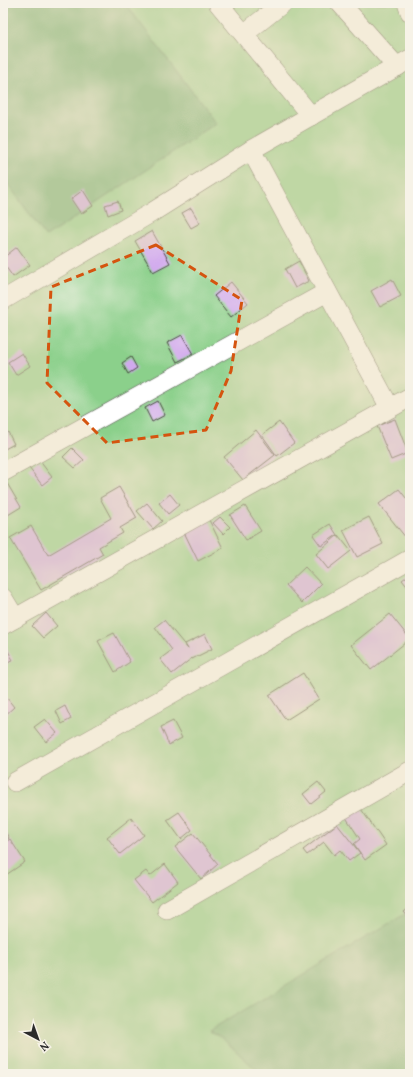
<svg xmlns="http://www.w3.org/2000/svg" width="413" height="1077" font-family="Vollkorn,serif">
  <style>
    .green { fill: #8bd08b; stroke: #5b7e5b }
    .forest { fill: #70b277; stroke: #4e6e51 }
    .building { fill: #d1a9ee }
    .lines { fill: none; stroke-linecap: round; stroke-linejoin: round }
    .minor-casing { stroke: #484640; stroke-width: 20 }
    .minor { stroke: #fff; stroke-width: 19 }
    .marked { fill: none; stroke: #d5540f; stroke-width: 3; stroke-dasharray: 8 5; stroke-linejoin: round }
  </style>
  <rect width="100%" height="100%" fill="#f7f3e8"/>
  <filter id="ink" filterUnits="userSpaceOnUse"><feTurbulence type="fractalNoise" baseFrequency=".025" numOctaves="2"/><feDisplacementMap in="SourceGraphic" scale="8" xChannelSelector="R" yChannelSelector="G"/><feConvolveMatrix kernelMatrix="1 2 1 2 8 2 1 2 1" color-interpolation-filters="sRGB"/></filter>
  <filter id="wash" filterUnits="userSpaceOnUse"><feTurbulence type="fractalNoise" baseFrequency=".012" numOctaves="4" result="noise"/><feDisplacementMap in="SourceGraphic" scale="16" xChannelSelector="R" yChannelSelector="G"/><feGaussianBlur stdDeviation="0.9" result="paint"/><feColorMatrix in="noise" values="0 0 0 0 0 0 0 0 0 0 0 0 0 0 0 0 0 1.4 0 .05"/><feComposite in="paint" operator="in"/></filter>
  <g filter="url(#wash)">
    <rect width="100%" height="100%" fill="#ebddb9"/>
    <rect class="green" x="3" y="3" width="407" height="1071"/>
    <g class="forest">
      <path d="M 3,3 L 125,3 L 216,123 L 46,237 L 3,177 Z"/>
      <path d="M 410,911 L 410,1074 L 261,1074 L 224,1040 L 209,1031 Z"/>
    </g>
    <g id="blocks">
      <g class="building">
        <path d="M 83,190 L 93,206 L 81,214 L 71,199 Z"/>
        <path d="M 118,201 L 121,210 L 108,215 L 105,205 Z"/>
        <path d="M 191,208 L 200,223 L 191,228 L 182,213 Z"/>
        <path d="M 152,231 L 170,263 L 153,272 L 135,241 Z"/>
        <path d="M 17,247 L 30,265 L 13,277 L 3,263 L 3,258 Z"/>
        <path d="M 299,261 L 309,281 L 295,288 L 285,269 Z"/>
        <path d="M 392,279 L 401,296 L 380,307 L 371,291 Z"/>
        <path d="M 231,282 L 248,303 L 231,317 L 214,296 Z"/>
        <path d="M 182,335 L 193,354 L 177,362 L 167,343 Z"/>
        <path d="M 22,353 L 30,366 L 16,375 L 8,362 Z"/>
        <path d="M 131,357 L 137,368 L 128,374 L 122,363 Z"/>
        <path d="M 158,401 L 165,415 L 152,422 L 145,408 Z"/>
        <path d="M 395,419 L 408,453 L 391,460 L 377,426 Z"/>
        <path d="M 279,422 L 294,443 L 277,456 L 262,435 Z"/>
        <path d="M 256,430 L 275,455 L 243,480 L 224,457 Z"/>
        <path d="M 8,432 L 14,444 L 3,450 L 3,434 Z"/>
        <path d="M 72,448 L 84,460 L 75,468 L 63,457 Z"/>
        <path d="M 39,460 L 52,477 L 42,485 L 29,468 Z"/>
        <path d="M 4,478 L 21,507 L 3,518 L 3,479 Z"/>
        <path d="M 119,487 L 137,518 L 120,528 L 123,533 L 99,547 L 103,554 L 41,590 L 10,538 L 31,526 L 48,555 L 111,518 L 100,498 Z"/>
        <path d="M 399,489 L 410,503 L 410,535 L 406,538 L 379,504 Z"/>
        <path d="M 170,494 L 179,505 L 168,514 L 159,503 Z"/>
        <path d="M 147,503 L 162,521 L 153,529 L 137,511 Z"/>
        <path d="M 245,506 L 261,531 L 246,540 L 230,515 Z"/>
        <path d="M 220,517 L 230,527 L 223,534 L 213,523 Z"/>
        <path d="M 369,517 L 383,544 L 357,557 L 343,530 Z"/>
        <path d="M 208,518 L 223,548 L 198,561 L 183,530 Z"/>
        <path d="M 330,524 L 337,535 L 321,546 L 313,535 Z"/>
        <path d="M 338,535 L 351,551 L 328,569 L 316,554 Z"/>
        <path d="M 305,567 L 321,584 L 302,603 L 286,585 Z"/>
        <path d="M 410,574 L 410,590 L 402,580 Z"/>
        <path d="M 46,613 L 57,626 L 43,638 L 32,626 Z"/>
        <path d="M 390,614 L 410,639 L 371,670 L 351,645 Z"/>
        <path d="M 164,620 L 188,649 L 185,644 L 205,634 L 212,649 L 192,659 L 192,658 L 172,674 L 160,659 L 172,650 L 155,627 Z"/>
        <path d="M 114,633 L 130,662 L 115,672 L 98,641 Z"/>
        <path d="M 3,642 L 13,660 L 3,666 Z"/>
        <path d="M 303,673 L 319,699 L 286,720 L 269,695 Z"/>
        <path d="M 3,693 L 14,707 L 3,717 Z"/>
        <path d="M 65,706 L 71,719 L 62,724 L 56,711 Z"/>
        <path d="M 45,719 L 57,733 L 46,742 L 34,727 Z"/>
        <path d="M 173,721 L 182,738 L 169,745 L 161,727 Z"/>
        <path d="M 318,782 L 326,792 L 311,804 L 303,794 Z"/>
        <path d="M 359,806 L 386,845 L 365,860 L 354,844 L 360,839 L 345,816 Z"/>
        <path d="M 179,812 L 192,830 L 181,839 L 167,820 Z"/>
        <path d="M 131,818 L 144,835 L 120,854 L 107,837 Z"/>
        <path d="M 337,824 L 360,853 L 349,861 L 340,850 L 334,855 L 324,842 L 307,855 L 303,850 Z"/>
        <path d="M 3,828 L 9,838 L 3,842 Z"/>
        <path d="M 193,833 L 218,864 L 201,879 L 175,847 Z"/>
        <path d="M 10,839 L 25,862 L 3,877 L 3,844 Z"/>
        <path d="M 165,864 L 178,882 L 152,902 L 134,880 L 146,871 L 150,876 Z"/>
        <path d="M 410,907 L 410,919 L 404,912 Z"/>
      </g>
    </g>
  </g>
  <g filter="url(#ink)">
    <use href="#blocks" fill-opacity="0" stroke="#484640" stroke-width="1"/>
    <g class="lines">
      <defs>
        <g id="minor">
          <path d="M 218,3 L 311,116"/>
          <path d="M 340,3 L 397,67"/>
          <path d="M 407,3 L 410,12"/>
          <path d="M 244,34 L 283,3"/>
          <path d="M 251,150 L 390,408"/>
          <path d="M 3,300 L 151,213 L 251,150 L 410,59"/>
          <path d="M 3,472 L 327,292"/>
          <path d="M 3,598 L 15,618"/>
          <path d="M 3,625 L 410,397"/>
          <path d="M 15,782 L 410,559"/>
          <path d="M 167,910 L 410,771"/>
        </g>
      </defs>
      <use href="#minor" class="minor-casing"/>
      <use href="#minor" class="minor"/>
    </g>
  </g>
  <path d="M0 0H413V1077H0ZM 156,245 L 242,300 L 231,371 L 206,430 L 107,443 L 47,383 L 51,287 Z" fill="#ebddb9" fill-opacity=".55" fill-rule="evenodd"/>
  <path class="marked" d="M 156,245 L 242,300 L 231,371 L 206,430 L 107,443 L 47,383 L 51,287 Z"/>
  <rect width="413" height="1077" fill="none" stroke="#f7f3e8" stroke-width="16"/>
  <g transform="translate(38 1039) rotate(139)" stroke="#f7f3e8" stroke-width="3" paint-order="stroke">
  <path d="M0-3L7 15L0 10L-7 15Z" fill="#2b2b2b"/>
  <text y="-6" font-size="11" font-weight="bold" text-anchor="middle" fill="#2b2b2b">N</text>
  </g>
</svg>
